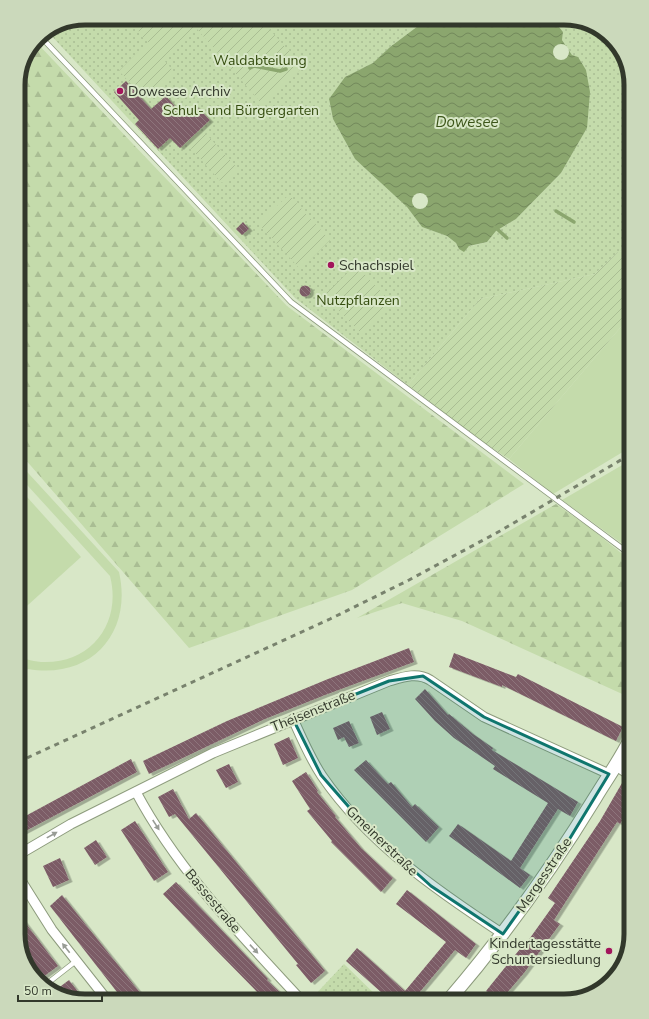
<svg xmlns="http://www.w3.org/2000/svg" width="649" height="1019" font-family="'Nunito Sans',sans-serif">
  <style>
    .grass { fill: #c4dbab }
    .forest { fill: url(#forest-firs) }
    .park { fill: url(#park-dots) }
    .garden { fill: url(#garden-furrows) }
    .water { fill: url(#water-waves) }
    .pier { fill: #d8e7c7 }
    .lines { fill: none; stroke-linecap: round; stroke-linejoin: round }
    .stream { stroke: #8ba66e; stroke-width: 3.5 }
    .building { fill: url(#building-back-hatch); filter: url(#shadow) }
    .lane-casing { stroke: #8d9b7d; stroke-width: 6 }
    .street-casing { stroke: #8d9b7d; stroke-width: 11 }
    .secondary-casing { stroke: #8d9b7d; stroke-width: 15 }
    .lane { stroke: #fff; stroke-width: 4.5 }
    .street { stroke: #fff; stroke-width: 9 }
    .secondary { stroke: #fff; stroke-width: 13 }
    .rail { stroke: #78826d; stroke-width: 3; stroke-dasharray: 5 5; stroke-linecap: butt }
    .oneway { fill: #989c95 }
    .marked { fill: #0f766e; fill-opacity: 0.2; stroke: #0f766e; stroke-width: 3; stroke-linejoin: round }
    .poi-dot { fill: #a2155b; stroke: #d8e7c7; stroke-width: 1.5 }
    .labels { text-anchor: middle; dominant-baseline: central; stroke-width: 4; stroke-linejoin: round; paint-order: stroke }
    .park-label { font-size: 14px; fill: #354d0f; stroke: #d8e7c7 }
    .poi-label { font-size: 14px; fill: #32382b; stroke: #d8e7c7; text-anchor: start }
    .street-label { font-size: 14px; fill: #32382b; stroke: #d8e7c7 }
    .water-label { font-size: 15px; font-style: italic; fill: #3c5519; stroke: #d8e7c7 }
    .rim { fill: none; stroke: #32382b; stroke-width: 5 }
  </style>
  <defs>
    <pattern id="forest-firs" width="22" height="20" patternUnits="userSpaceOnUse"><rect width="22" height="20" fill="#c4dbab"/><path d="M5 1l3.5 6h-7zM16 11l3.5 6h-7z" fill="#a9bd93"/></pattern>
    <pattern id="park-dots" width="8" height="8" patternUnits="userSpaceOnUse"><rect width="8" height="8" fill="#c4dbab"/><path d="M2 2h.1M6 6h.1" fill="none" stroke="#a9bd93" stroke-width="1.8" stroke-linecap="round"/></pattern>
    <pattern id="garden-furrows" width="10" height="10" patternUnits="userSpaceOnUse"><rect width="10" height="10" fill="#c4dbab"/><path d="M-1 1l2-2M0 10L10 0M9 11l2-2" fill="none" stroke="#a9bd93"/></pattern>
    <pattern id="water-waves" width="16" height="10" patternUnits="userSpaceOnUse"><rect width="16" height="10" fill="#8ba66e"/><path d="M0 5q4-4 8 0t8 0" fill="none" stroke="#72885b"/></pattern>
    <pattern id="building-back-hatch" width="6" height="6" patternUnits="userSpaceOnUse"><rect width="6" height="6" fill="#7c5b66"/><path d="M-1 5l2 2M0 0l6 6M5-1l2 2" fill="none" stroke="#8e757c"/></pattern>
    <filter id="shadow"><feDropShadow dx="3.5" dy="2" stdDeviation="0" flood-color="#0004"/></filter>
  </defs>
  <rect width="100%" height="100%" fill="#d8e7c7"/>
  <g class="grass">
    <path d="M 631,315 L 631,447 L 553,494 L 509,459 Z"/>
    <path d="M 631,460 L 631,550 L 562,500 Z"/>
    <path d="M 18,462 L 119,572 C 133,633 91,680 28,669 L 22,674 L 18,670 L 18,654 C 24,660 36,662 44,662 C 92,663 122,622 110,576 L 18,475 Z"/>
    <path d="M 18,487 L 81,557 L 18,614 Z"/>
  </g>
  <g class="forest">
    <path d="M 36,42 L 287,306 L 524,484 L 352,590 L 189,648 L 18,451 L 18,81 Z"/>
    <path d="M 556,504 L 590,528 L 631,561 L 631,698 L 462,621 L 402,603 L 357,618 Z"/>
  </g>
  <g class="park">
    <path d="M 552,18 L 569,18 L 601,29 L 624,55 L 631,85 L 631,251 L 618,252 L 595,274 L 480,299 L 408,385 L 295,298 L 47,31 L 60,23 L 426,20 L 390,47 L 374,63 L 345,77 L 329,100 L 333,119 L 355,159 L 407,207 L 422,227 L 447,236 L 456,243 L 459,249 L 487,242 L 496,231 L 516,219 L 561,173 L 587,128 L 572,55 L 562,40 L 563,32 Z"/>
    <path d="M 344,964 L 382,1001 L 314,1001 L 311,999 Z"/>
  </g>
  <g class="garden">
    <path d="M 262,21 L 303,67 L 262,104 L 197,29 L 163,59 L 175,73 L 146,100 L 119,71 L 148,43 L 150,45 L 131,22 Z"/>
    <path d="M 199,132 L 203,132 L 207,135 L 239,170 L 222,183 L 189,146 L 189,141 Z"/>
    <path d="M 289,195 L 330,240 L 300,269 L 258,223 Z"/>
    <path d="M 631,251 L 631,315 L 509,459 L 477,438 L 408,385 L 480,299 L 595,274 L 618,252 Z"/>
    <path d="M 356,265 L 393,304 L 361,333 L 324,295 Z"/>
  </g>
  <path class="water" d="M 552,18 L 563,32 L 562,40 L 572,55 L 578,57 L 586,70 L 590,92 L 587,128 L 561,173 L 516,219 L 496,231 L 487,242 L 469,246 L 464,252 L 459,249 L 456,243 L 447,236 L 422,227 L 407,207 L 355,159 L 333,119 L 329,99 L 345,77 L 373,63 L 390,47 L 426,20 Z"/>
  <g class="pier">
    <circle cx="561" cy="52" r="8"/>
    <circle cx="420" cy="201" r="8"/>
  </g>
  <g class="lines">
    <g class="stream">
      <path d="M 250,68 L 254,66 L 280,71 L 286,69"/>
      <path d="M 556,211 L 574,222"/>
      <path d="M 495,227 L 507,238"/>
    </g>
  </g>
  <g class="building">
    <path d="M 126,81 L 151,109 L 166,96 L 183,116 L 195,105 L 210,120 L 180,148 L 170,138 L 158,149 L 135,124 L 139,120 L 114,92 Z"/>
    <path d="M 243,222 L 249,229 L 242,235 L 236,229 Z"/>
    <circle cx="305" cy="291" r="5.5"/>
    <path d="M 409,648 L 414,662 L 325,695 L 265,719 L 149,774 L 143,761 L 227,721 L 328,679 Z"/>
    <path d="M 454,653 L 516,677 L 518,674 L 623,727 L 616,741 L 502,685 L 502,687 L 449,667 Z"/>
    <path d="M 425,689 L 448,715 L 449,714 L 473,734 L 493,748 L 492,750 L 578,802 L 570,816 L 558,809 L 520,868 L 530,875 L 520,888 L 449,836 L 458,824 L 511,861 L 548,803 L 493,769 L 495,766 L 454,738 L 435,721 L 415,699 Z"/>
    <path d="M 382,712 L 390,729 L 377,735 L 370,717 Z"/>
    <path d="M 349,721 L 359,743 L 349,747 L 344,737 L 338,740 L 333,728 Z"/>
    <path d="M 289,737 L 298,758 L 283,765 L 274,744 Z"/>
    <path d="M 131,759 L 137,772 L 18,835 L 18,820 Z"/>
    <path d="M 366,760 L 388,784 L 391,782 L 412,807 L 415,804 L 439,827 L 426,842 L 354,770 Z"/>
    <path d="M 229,764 L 238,782 L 226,788 L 216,770 Z"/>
    <path d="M 306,772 L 318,791 L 317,792 L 336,816 L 335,817 L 361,848 L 393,878 L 381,892 L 331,842 L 332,841 L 307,811 L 310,809 L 292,781 Z"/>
    <path d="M 622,783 L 631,788 L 631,805 L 620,824 L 617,822 L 554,920 L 560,924 L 524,973 L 500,1001 L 498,1001 L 486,991 L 524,944 L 525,945 L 555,903 L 548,898 L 600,821 Z"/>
    <path d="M 173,789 L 189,819 L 196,813 L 325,971 L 311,983 L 296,965 L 298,964 L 175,814 L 169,817 L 158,797 Z"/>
    <path d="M 135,821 L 168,872 L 154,881 L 121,830 Z"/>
    <path d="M 96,840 L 107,857 L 95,865 L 84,848 Z"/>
    <path d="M 60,858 L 69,880 L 53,887 L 43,866 Z"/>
    <path d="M 176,882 L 268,979 L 267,980 L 289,1001 L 266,1001 L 214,948 L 163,894 Z"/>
    <path d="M 407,890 L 476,944 L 466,958 L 455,950 L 414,999 L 415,1001 L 391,1001 L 346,961 L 357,948 L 405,991 L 446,942 L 396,904 Z"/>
    <path d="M 62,895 L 142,995 L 135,1001 L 124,1001 L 50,906 Z"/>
    <path d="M 18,913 L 58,966 L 43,977 L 22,949 L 18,934 Z"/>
    <path d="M 69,980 L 85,1001 L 53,992 Z"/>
  </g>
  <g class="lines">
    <defs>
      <g id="lane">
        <path d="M 40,36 L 291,302 L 631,555"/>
        <path d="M 44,986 L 76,961"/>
      </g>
      <g id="street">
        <path d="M 293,719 C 302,739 310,758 322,776 C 368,843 436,890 503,934"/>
        <path d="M 615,765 L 631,776"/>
        <path d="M 136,792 C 178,871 242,936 302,1001"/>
        <path d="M 18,855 L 71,824 L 213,753 L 389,681 C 403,677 417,672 430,680 L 484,717 L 609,774"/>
        <path d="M 18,876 L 52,930 L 108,1001"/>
      </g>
      <path id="secondary" d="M 448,1001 C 503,937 551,870 595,798 C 607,778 621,759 631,738"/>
    </defs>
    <use href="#lane" class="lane-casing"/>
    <use href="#street" class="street-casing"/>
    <use href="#secondary" class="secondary-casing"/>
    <use href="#lane" class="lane"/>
    <use href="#street" class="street"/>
    <use href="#secondary" class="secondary"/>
    <path class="rail" d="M 18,762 L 330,619 L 409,580 L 500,531 L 631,454"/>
  </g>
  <defs><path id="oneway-solid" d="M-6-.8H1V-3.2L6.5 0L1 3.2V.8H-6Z"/></defs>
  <g class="oneway">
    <use href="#oneway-solid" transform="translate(156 825) rotate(57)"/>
    <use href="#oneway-solid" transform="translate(52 835) rotate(-29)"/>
    <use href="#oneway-solid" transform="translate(66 948) rotate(-128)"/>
    <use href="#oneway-solid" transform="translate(254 949) rotate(47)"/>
  </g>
  <path class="marked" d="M 423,676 L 484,717 L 609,774 L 564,848 L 503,934 L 431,886 L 369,830 L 321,775 L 293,719 L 389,681 Z"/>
  <g class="poi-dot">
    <circle cx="120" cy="91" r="4"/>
    <circle cx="331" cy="265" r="4"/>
    <circle cx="609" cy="951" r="4"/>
  </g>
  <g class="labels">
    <g class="park-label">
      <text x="260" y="60">Waldabteilung</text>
      <text x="241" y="110">Schul- und Bürgergarten</text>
      <text x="358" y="300">Nutzpflanzen</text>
    </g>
    <g class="poi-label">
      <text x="128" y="91">Dowesee Archiv</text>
      <text x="339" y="265">Schachspiel</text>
      <text x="601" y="943" text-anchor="end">Kindertagesstätte<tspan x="601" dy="16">Schuntersiedlung</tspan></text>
    </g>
    <g class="street-label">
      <text transform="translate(313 711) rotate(-22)">Theisenstraße</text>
      <text transform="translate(382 841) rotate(44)">Gmeinerstraße</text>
      <text transform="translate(544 875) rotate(-56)">Mergesstraße</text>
      <text transform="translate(213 901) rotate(50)">Bassestraße</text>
    </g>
    <g class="water-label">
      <text x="467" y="122">Dowesee</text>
    </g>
  </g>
  <path d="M0 0H649V1019H0ZM85 25H564A60 60 0 0 1 624 85V934A60 60 0 0 1 564 994H85A60 60 0 0 1 25 934V85A60 60 0 0 1 85 25Z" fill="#cbd9bb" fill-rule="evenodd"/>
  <path class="rim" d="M85 25H564A60 60 0 0 1 624 85V934A60 60 0 0 1 564 994H85A60 60 0 0 1 25 934V85A60 60 0 0 1 85 25Z"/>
  <path d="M18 995v6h84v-6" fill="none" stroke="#32382b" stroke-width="2"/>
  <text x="24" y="995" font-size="12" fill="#32382b" stroke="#d8e7c7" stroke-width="3" paint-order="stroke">50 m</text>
</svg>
